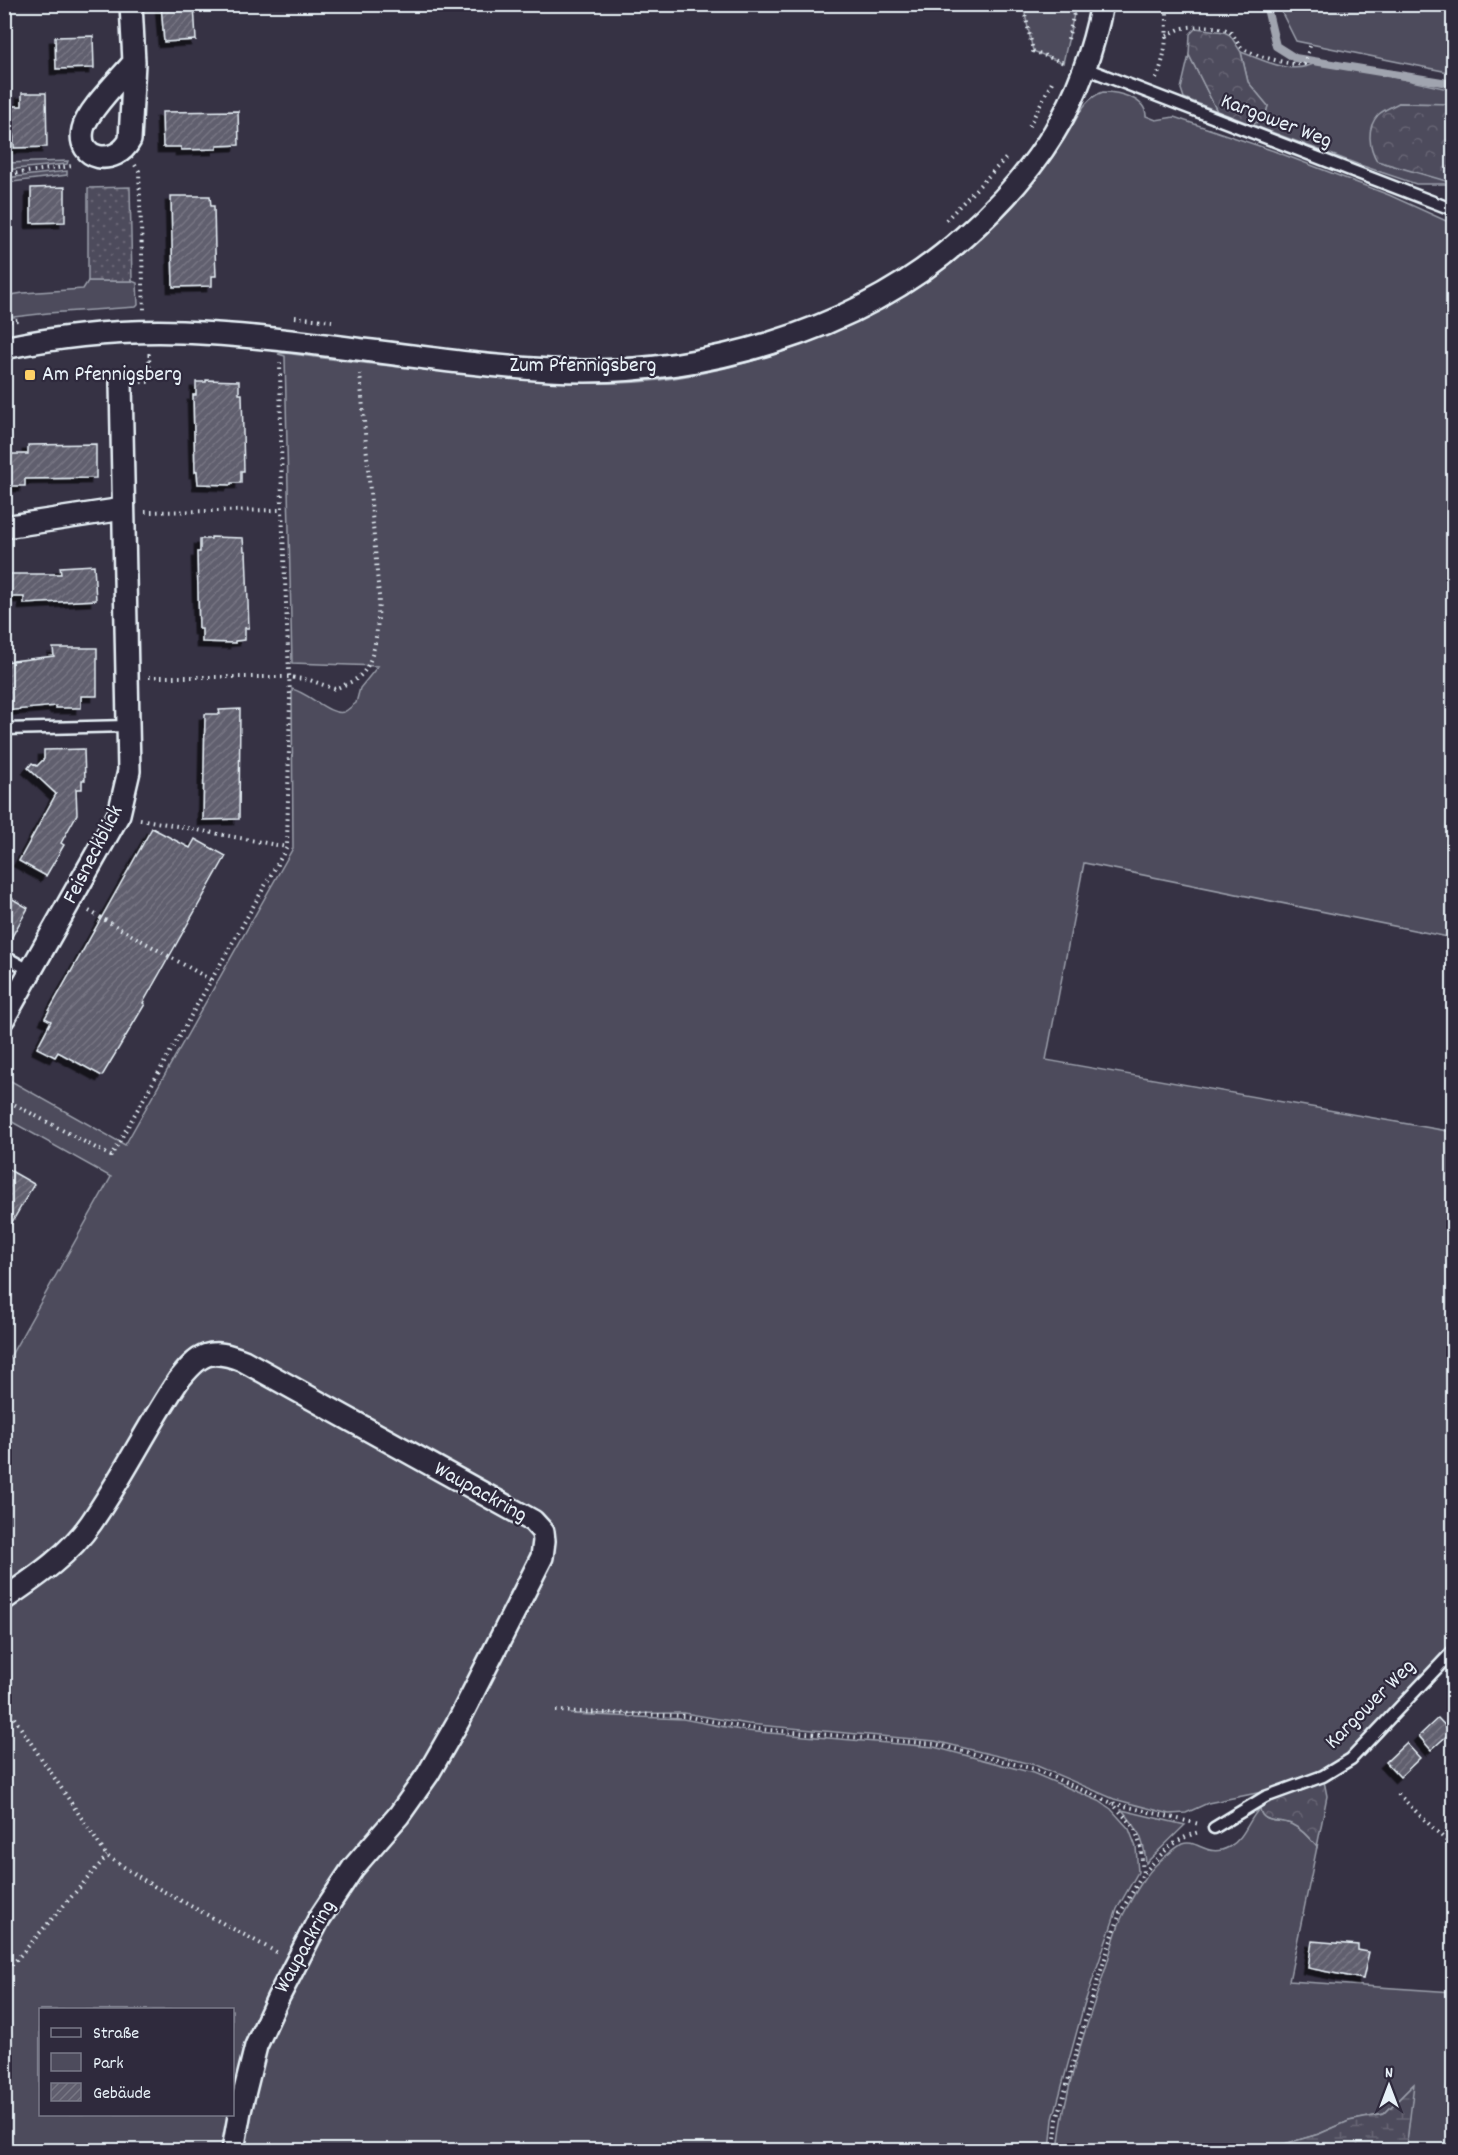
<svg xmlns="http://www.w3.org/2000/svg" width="1458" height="2155" font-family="Dekko,sans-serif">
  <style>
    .green { fill: #4d4b5c; stroke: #9a9eaa; stroke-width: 1.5; fill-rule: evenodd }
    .forest { fill: url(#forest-crowns); stroke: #9a9eaa; stroke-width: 1.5 }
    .wetland { fill: url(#wetland-marsh); stroke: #9a9eaa; stroke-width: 1.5 }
    .park { fill: url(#park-dots); stroke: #9a9eaa; stroke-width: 1.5 }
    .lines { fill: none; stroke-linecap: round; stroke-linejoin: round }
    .stream { stroke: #a0a4af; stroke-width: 8 }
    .building { fill: url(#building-hatch); stroke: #e8f1f8; stroke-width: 1.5; filter: url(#shadow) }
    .lane-casing { stroke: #e8f1f8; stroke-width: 15 }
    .street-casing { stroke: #e8f1f8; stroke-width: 26 }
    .path { stroke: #e8f1f8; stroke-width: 4; stroke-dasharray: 1.5 4.5; stroke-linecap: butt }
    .lane { stroke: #2f2a3d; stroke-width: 10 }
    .street { stroke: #2f2a3d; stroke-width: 21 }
    .poi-dot { fill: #ffd166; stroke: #2f2a3d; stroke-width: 2 }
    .labels { text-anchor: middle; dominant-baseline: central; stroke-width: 4.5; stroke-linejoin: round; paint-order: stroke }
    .street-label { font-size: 22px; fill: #e8f1f8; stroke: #2f2a3d }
    .poi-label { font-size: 22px; fill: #e8f1f8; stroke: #2f2a3d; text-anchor: start }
  </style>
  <defs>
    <pattern id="forest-crowns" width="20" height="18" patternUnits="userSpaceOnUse" patternTransform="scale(1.5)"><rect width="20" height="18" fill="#4d4b5c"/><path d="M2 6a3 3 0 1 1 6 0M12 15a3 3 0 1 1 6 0" fill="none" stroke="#676574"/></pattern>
    <pattern id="wetland-marsh" width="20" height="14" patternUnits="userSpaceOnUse" patternTransform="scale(1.5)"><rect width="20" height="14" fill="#4d4b5c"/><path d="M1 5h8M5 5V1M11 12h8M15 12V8" fill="none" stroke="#676574"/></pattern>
    <pattern id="park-dots" width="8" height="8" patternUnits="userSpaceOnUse" patternTransform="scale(1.5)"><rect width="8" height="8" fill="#4d4b5c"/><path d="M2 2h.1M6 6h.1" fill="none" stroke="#676574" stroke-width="1.8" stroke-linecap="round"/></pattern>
    <pattern id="building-hatch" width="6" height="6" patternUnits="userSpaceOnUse" patternTransform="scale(1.5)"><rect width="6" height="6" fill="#605e6e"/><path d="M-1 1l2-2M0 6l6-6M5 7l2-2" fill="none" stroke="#777683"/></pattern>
    <filter id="shadow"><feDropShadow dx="-5.5" dy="5.5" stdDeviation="0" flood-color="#0009"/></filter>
  </defs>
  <rect width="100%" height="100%" fill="#363244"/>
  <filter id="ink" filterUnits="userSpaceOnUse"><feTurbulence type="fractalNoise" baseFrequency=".0167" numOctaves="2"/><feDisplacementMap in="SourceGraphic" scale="12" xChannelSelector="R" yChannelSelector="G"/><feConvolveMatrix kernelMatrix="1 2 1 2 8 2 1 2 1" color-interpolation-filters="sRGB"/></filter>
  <g filter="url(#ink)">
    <g class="green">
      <path d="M 1023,5 L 1076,5 L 1063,63 L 1033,51 Z"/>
      <path d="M 1278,5 L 1453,5 L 1453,73 L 1296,41 Z"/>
      <path d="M 1241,52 C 1267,61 1292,77 1319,61 L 1453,90 L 1453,104 L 1399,103 L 1453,184 L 1416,184 L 1357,164 L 1253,125 L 1265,116 L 1268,106 L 1248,82 Z"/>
      <path d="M 1189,55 L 1217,111 L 1184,98 L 1181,89 Z"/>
      <path d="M 1103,92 C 1118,92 1146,98 1146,116 L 1156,120 L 1174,117 L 1274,151 L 1389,195 L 1453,224 L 1453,938 L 1084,863 L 1046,1060 L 1453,1132 L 1453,1642 L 1345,1756 L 1321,1771 L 1262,1792 L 1208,1803 L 1186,1813 L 1170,1814 L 1114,1799 L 1035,1765 L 935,1741 L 748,1724 L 684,1713 L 570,1714 L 683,1719 L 746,1731 L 934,1747 L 1033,1773 L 1099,1801 L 1111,1809 L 1129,1829 L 1136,1847 L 1138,1872 L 1117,1909 L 1084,2005 L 1053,2119 L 1050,2150 L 5,2150 L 5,1366 L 111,1177 L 5,1118 L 4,1077 L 125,1145 L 293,848 L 292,689 C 309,693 330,716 344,712 C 348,710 353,705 356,703 L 360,688 L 378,666 L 292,663 L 285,356 L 278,354 L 285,353 C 350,362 414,369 480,375 C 544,382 610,388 674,378 C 733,369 789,352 843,328 C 887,308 930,283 965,252 C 1008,214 1039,182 1068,133 C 1079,116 1083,99 1103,92 ZM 40,2010 L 232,2010 L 232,2114 L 40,2114 Z"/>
      <path d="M 68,161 L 67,164 L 5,170 L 5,163 Z"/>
      <path d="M 67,171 L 67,175 L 5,183 L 5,178 Z"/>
      <path d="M 88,281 L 132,281 L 137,283 L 138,305 L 136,307 L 48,313 L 5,318 L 5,296 L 23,293 L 83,289 Z"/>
      <path d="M 1260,1808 C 1261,1824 1280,1819 1291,1824 C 1302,1829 1309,1838 1317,1847 L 1289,1981 L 1453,1992 L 1453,2150 L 1406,2150 L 1413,2085 L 1384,2114 L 1349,2121 L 1319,2134 L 1264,2150 L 1058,2150 C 1064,2090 1086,2027 1105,1970 C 1111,1952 1115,1930 1124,1913 C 1133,1896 1145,1874 1160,1861 C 1166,1856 1175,1848 1182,1844 C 1197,1838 1207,1859 1229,1847 C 1245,1838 1248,1820 1260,1808 Z"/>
      <path d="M 1122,1810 L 1185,1825 L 1146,1863 C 1144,1839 1138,1828 1122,1810 Z"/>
    </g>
    <g class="forest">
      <path d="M 1196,28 L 1224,32 L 1230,35 L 1241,52 L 1248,82 L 1268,106 L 1265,116 L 1253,125 L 1217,111 L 1189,55 L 1190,34 Z"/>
      <path d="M 1399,103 L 1453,104 L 1453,183 L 1377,161 C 1369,147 1366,128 1378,115 C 1383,110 1393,106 1399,103 Z"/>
      <path d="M 1324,1781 L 1327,1796 L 1317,1847 C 1309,1838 1302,1829 1291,1824 C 1280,1819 1261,1824 1260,1808 L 1269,1802 Z"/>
    </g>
    <path class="wetland" d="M 1414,2084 L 1406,2150 L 1264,2150 L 1319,2134 L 1349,2121 L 1384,2114 Z"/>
    <path class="park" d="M 130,187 L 132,281 L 88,281 L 88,188 Z"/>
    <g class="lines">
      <path class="stream" d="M 1266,4 L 1276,46 L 1295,58 L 1454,84"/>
    </g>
    <g class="building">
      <path d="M 161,4 L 194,4 L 196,40 L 164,42 Z"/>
      <path d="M 93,36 L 94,68 L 56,69 L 55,37 Z"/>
      <path d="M 22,93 L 46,93 L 47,147 L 14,148 L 12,106 L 22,106 Z"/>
      <path d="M 238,111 L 239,145 L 217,146 L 217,149 L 181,150 L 181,147 L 163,147 L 162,112 Z"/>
      <path d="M 65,187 L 65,222 L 31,223 L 31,188 Z"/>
      <path d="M 171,196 L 210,196 L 211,206 L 214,206 L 215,250 L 216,276 L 212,276 L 212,286 L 173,287 Z"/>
      <path d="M 206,380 L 239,381 L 239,394 L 242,394 L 244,471 L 241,471 L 241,483 L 231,483 L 231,485 L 198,484 L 197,471 L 195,472 L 193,395 L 196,395 L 196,382 L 206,382 Z"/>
      <path d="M 96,444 L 96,478 L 25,479 L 25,486 L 4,486 L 4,454 L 28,454 L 28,445 Z"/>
      <path d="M 211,537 L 243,538 L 244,551 L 246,551 L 249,628 L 245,628 L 245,640 L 235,641 L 235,643 L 202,642 L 202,629 L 199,629 L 197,552 L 200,552 L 200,539 L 211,539 Z"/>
      <path d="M 94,565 L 96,600 L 24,604 L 24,597 L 4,597 L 4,574 L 61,574 L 60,567 Z"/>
      <path d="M 53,648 L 97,648 L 97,696 L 81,696 L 81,708 L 56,708 L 56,706 L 4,711 L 4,662 L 54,656 Z"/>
      <path d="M 240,709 L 239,819 L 203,820 L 205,714 L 220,714 L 219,710 Z"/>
      <path d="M 84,749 L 85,780 L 82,780 L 82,789 L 76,789 L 77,814 L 61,843 L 64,845 L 46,876 L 19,861 L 56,794 L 28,768 L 32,763 L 37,766 L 44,759 L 44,750 Z"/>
      <path d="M 152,828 L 190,848 L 195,839 L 226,856 L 143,1003 L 145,1004 L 102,1076 L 58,1052 L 55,1057 L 37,1048 L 51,1021 L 45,1018 Z"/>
      <path d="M 4,894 L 28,908 L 5,949 L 4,949 Z"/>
      <path d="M 4,1167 L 34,1184 L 4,1236 Z"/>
      <path d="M 1438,1718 L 1451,1732 L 1431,1750 L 1419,1736 Z"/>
      <path d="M 1406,1743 L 1420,1758 L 1400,1777 L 1386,1762 Z"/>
      <path d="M 1312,1941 L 1358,1945 L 1358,1950 L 1369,1952 L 1363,1979 L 1308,1968 Z"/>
    </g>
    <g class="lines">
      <defs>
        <g id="lane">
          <path d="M 1085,68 L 1454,210"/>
          <path d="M 4,729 L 128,726"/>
          <path d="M 4,956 L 31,971"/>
          <path d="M 1214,1828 L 1265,1797 L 1323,1776 L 1351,1759 L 1454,1650"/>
        </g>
        <g id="street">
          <path d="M 131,4 L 134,62 L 130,140 C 116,167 76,161 83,129 C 87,111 121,78 134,62"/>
          <path d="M 4,348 C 62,336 123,330 182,332 C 306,337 427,363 550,370 C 695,378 857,334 965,236 C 1039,170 1083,103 1102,4"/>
          <path d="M 4,527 L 123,509"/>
          <path d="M 4,1018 L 119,814 L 129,771 L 121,383"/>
          <path d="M 4,1599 C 36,1577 69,1555 91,1523 C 123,1477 147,1427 178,1381 C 200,1353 210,1347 244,1361 L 533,1521 L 543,1532 L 544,1541 L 542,1557 L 459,1720 L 428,1774 L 399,1815 L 353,1868 L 319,1919 L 278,1998 L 256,2046 L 240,2111 L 233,2150"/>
        </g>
      </defs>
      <use href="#lane" class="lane-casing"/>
      <use href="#street" class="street-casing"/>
      <g class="path">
        <path d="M 1023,4 L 1033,51 L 1064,63"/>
        <path d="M 1167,36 C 1171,34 1175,31 1180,29 C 1191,25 1220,25 1230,32 C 1235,36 1237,43 1241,47 C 1250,55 1293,66 1304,64 L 1310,46"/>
        <path d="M 1068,39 L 1076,4"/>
        <path d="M 1156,79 C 1167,55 1167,31 1167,4"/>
        <path d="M 1029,126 L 1052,82"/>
        <path d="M 135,165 L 139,171 L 144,310"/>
        <path d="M 4,175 L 72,166"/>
        <path d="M 946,220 L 1006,158"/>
        <path d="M 295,317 L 332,321"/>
        <path d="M 4,322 L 18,320"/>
        <path d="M 141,382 L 150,382 L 149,355 L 147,355"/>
        <path d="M 145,512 L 282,510"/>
        <path d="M 149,677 L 289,677 L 310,680 L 335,689 C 341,686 350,683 356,679 C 378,665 378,619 379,596 L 360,374"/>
        <path d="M 140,819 L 287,847"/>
        <path d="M 89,911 L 211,980"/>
        <path d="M 4,1099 L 111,1156 L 287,847 L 290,696 L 282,510 L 280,361"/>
        <path d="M 4,1703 L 107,1856 L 150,1884 L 278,1953"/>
        <path d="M 556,1711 L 684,1716 L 747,1728 L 935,1744 L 1034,1769 L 1112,1803 L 1199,1824"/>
        <path d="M 1398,1794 L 1454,1848"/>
        <path d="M 1144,1873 C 1161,1854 1174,1839 1199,1832"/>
        <path d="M 4,1974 L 107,1856"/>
        <path d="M 1054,2150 L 1057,2120 L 1089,2007 L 1120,1913 L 1143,1874 L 1141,1848 L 1135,1828 L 1112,1803"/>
      </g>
      <use href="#lane" class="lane"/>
      <use href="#street" class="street"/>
    </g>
  </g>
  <rect class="poi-dot" x="24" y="369" width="12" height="12" rx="3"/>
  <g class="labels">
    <g class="street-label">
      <text transform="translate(1276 122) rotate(21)">Kargower Weg</text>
      <text x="583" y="366">Zum Pfennigsberg</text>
      <text transform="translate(94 855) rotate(-63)">Feisneckblick</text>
      <text transform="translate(480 1493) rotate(29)">Waupackring</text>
      <text transform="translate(1371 1705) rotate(-45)">Kargower Weg</text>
      <text transform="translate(306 1947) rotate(-61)">Waupackring</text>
    </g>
    <g class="poi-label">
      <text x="42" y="375">Am Pfennigsberg</text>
    </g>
  </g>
  <rect width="1458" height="2155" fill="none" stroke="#2f2a3d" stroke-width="24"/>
  <rect x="12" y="12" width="1434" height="2131" fill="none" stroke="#e8f1f8" stroke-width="2" filter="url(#ink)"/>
  <rect x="39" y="2008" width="195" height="108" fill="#2f2a3d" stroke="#797a88" stroke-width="1.5"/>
  <rect x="51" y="2028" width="30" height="9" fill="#2f2a3d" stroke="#797a88" stroke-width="1.5"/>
  <text x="93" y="2038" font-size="18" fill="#e8f1f8">Straße</text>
  <rect x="51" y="2053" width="30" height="18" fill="#4d4b5c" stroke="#797a88" stroke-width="1.5"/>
  <text x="93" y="2068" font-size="18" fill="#e8f1f8">Park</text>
  <rect x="51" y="2083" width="30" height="18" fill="url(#building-hatch)" stroke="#797a88" stroke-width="1.5"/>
  <text x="93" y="2098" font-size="18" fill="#e8f1f8">Gebäude</text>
  <g transform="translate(1389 2086)" stroke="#2f2a3d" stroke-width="4.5" paint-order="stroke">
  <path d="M0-4.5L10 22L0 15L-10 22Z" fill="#e8f1f8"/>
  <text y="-9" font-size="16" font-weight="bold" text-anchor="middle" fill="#e8f1f8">N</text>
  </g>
</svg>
